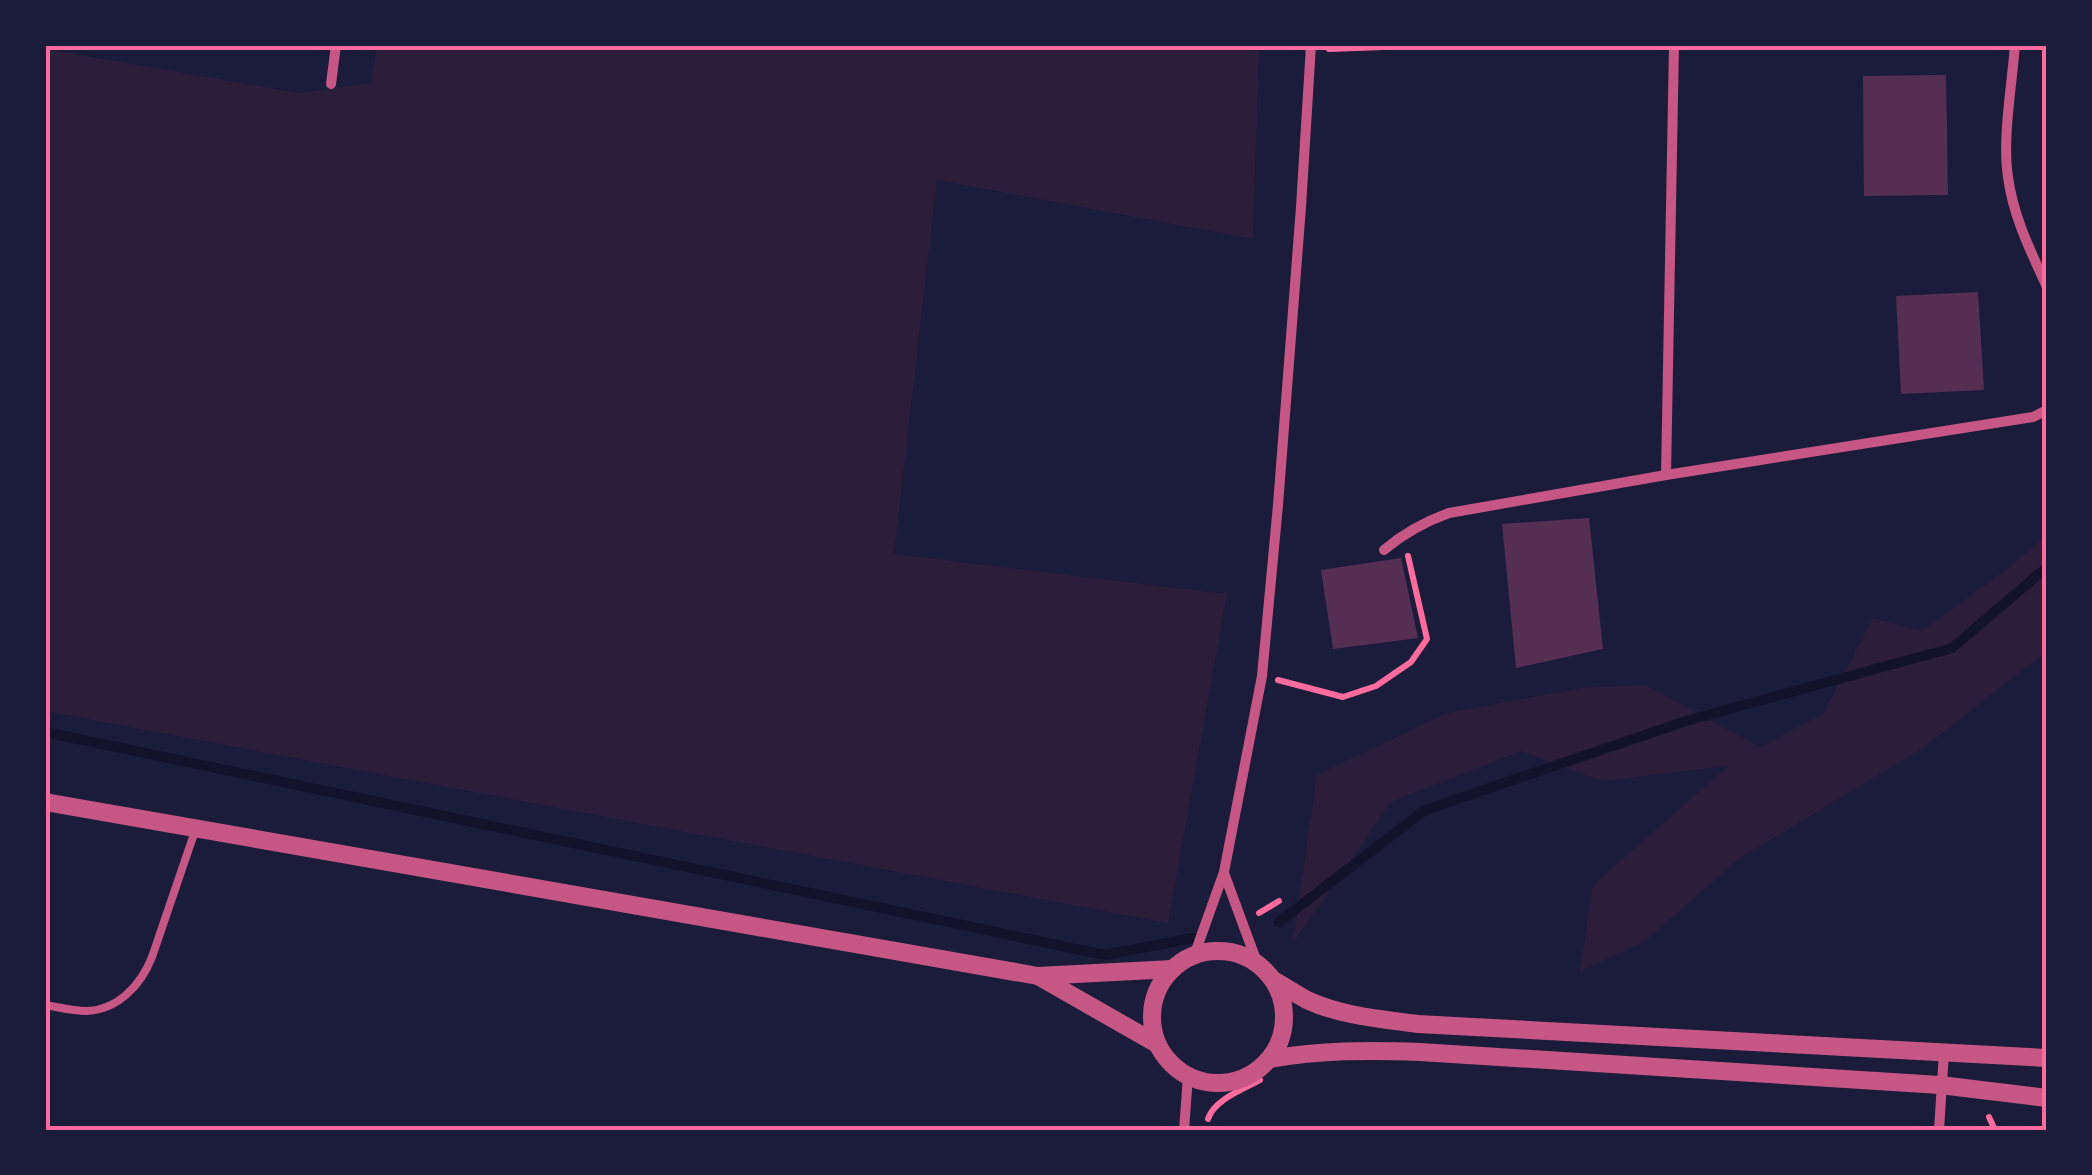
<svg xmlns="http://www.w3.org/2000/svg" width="2092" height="1175" font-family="'Fira Sans',sans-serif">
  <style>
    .green { fill: #2a1e3b }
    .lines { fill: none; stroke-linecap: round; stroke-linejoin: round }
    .stream { stroke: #12122b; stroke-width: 10 }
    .building { fill: #542f53 }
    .path { stroke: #ff6b9d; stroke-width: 6 }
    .service { stroke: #c65784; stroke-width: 8 }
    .minor { stroke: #c65784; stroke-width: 10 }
    .tertiary { stroke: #c65784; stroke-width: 18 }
    .neatline { fill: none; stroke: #ff6b9d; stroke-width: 4 }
  </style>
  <rect width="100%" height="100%" fill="#1b1b3a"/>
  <g class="green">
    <path d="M 377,45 L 1259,45 L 1253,239 L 937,180 L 894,554 L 1227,594 L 1168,923 L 45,711 L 45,49 L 299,93 L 371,83 Z"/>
    <path d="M 2047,535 L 2047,651 L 1923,748 L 1740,858 L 1644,942 L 1580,971 L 1593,885 L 1728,766 L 1602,781 L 1521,751 L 1391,802 L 1293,943 L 1317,775 L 1447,713 L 1582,688 L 1645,685 L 1760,747 L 1823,714 L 1873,618 L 1922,631 L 2007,569 Z"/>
  </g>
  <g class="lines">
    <g class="stream">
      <path d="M 45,732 L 1105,955 L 1193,938"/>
      <path d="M 1279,922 L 1425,810 L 1689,720 L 1952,648 L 2047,567"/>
    </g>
  </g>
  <g class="building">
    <path d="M 1946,75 L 1948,195 L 1864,196 L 1863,76 Z"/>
    <path d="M 1978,292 L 1984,390 L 1901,394 L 1896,296 Z"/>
    <path d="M 1589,518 L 1603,649 L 1516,668 L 1502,524 Z"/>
    <path d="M 1401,558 L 1418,638 L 1333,649 L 1321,570 Z"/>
  </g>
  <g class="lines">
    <g class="path">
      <path d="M 1329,49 L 1437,45"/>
      <path d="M 1278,680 L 1343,697 L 1376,686 L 1411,662 L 1427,639 L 1408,556"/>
      <path d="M 1259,913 L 1279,901"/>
      <path d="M 1989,1117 L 1995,1130"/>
      <path d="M 1208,1119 C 1214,1100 1243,1089 1260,1080"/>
    </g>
    <path class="service" d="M 45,1005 C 58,1007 72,1011 86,1011 C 118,1010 141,985 152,957 L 196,828"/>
    <g class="minor">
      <path d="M 2015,45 C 2012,85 2002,139 2008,177 C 2013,216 2031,252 2047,287"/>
      <path d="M 331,84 L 336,45"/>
      <path d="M 1666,475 L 1674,45"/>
      <path d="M 1384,550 C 1404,533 1424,522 1449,513 L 1666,475 L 2033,417 L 2047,410"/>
      <path d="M 1224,873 L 1258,965"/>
      <path d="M 1194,956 L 1224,872 L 1262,676 L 1278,505 L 1301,207 L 1311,45"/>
      <path d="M 1184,1130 L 1188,1076"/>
      <path d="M 1939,1130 L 1944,1052"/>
    </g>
    <g class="tertiary">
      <path d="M 45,802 L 1038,976 L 1173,969"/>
      <circle cx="1218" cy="1017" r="66"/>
      <path d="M 1038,976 L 1157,1044"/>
      <path d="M 1273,980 C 1284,986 1296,994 1307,1000 C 1341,1016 1381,1019 1418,1024 L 2047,1058"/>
      <path d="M 1270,1059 C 1321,1050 1369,1050 1420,1052 L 1940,1085 L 2047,1098"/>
    </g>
  </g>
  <rect width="2092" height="1175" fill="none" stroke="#1b1b3a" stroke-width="95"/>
  <rect x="48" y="48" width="1996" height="1080" class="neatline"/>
</svg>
